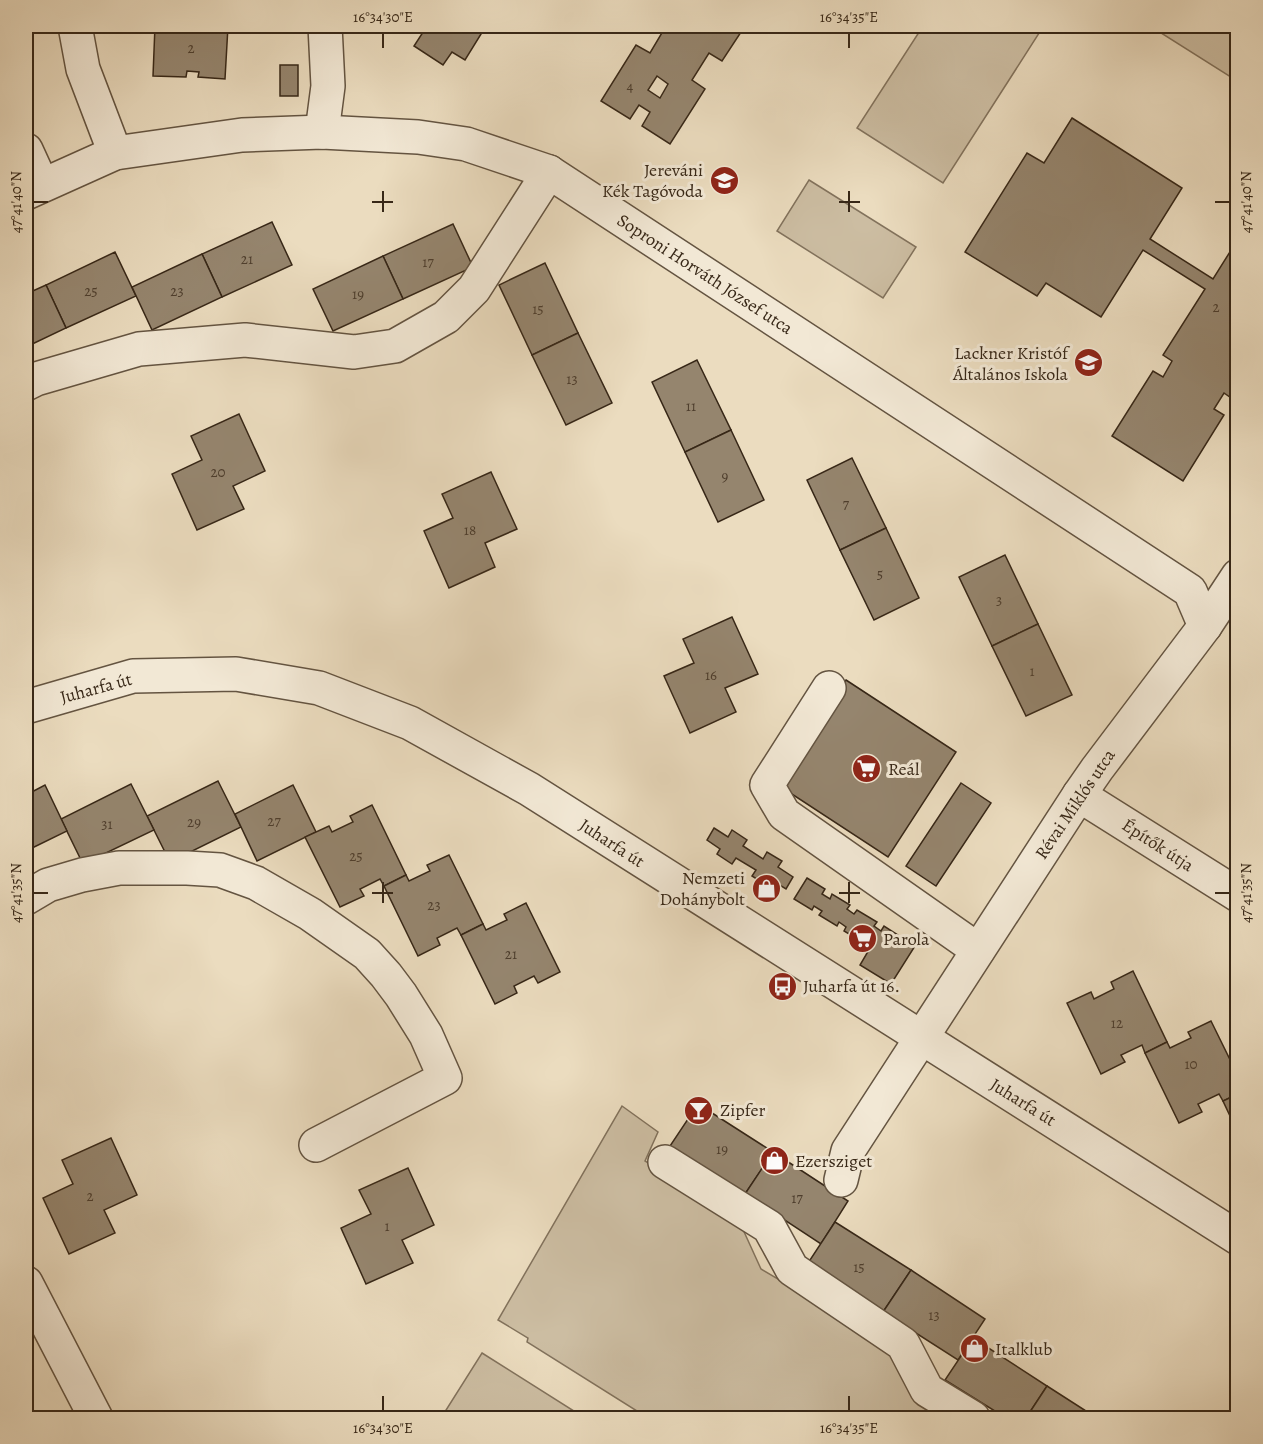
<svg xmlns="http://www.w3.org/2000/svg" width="1263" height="1444" font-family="Alegreya,serif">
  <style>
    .green { fill: #ccbda2; stroke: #82725c; stroke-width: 1.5 }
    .building { fill: #95856e; stroke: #372717; stroke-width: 1.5; fill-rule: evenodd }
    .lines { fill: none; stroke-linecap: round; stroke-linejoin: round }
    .minor-casing { stroke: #645441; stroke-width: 36 }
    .minor { stroke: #f2e8d5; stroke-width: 33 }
    .ticks { fill: none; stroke: #372717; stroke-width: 2 }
    .labels { text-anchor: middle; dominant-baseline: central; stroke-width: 6; stroke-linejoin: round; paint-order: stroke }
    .number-label { font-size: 15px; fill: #4e3e2d }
    .poi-label { font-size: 18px; fill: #372717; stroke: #f2e8d5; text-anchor: start }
    .street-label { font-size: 18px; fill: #372717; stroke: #f2e8d5 }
    .neatline { fill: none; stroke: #372717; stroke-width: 2 }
    .ticks-label { font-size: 15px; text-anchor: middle; fill: #372717 }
  </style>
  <rect width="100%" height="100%" fill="#ebdcbf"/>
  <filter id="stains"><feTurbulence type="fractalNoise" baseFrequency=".00333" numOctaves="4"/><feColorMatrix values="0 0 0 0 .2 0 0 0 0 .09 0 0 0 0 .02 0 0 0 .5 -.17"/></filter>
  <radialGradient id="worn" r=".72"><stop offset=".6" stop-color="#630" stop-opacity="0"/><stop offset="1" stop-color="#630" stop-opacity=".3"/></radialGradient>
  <g class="green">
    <path d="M 923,26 L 1040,26 L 1043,27 L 943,183 L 857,128 Z"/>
    <path d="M 1150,26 L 1237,26 L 1237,81 Z"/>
    <path d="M 809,180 L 916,247 L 883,298 L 777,231 Z"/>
    <path d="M 622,1106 L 658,1132 L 645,1161 L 740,1223 L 761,1269 L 890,1345 L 953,1418 L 648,1418 L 527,1342 L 528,1338 L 498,1320 Z"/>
    <path d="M 482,1353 L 585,1418 L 441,1418 Z"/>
  </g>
  <g class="building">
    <path d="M 155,26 L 228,26 L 225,79 L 198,77 L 199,72 L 187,71 L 186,77 L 153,76 Z"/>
    <path d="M 427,26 L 486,26 L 465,60 L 452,52 L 443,65 L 414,46 Z"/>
    <path d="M 666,26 L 695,26 L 702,30 L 705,26 L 745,26 L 722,61 L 709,53 L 692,80 L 705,89 L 670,144 L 642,126 L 650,112 L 639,105 L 630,119 L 601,101 L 636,45 L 650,53 ZM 657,76 L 668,84 L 660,98 L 648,90 Z"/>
    <rect x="280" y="65" width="18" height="31"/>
    <path d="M 1072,118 L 1182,188 L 1150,239 L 1213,279 L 1238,239 L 1238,394 L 1234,400 L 1224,393 L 1214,409 L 1224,415 L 1183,481 L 1112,436 L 1153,371 L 1163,377 L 1172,361 L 1163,355 L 1205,289 L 1143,250 L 1101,317 L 1046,283 L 1037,296 L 965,252 L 1027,153 L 1044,163 Z"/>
    <path d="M 272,222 L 292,265 L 222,297 L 202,254 Z"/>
    <path d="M 453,224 L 473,267 L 403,299 L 383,256 Z"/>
    <path d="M 115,252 L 136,296 L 66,328 L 46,285 Z"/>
    <path d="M 202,254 L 222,297 L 152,330 L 132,287 Z"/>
    <path d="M 383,256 L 403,299 L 333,331 L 313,289 Z"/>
    <path d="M 545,263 L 578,333 L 532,355 L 499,285 Z"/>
    <path d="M 46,285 L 66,328 L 26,347 L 26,294 Z"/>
    <path d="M 578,333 L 612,403 L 566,425 L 532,355 Z"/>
    <path d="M 697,360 L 731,430 L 685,452 L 652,382 Z"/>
    <path d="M 239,414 L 265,471 L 233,486 L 244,509 L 197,530 L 172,474 L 202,460 L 191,436 Z"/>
    <path d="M 731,430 L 764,500 L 718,522 L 685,452 Z"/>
    <path d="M 852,458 L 886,528 L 840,550 L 807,480 Z"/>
    <path d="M 491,472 L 517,529 L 485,543 L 495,567 L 449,588 L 424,531 L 453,518 L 442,494 Z"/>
    <path d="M 886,528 L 919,598 L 874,620 L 840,550 Z"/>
    <path d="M 1005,555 L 1038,624 L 992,646 L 959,577 Z"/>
    <path d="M 732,617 L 758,674 L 725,688 L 736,712 L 690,733 L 664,676 L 694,663 L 683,639 Z"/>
    <path d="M 1038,624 L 1072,695 L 1026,716 L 992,646 Z"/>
    <path d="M 846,680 L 956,752 L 888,857 L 778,785 Z"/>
    <path d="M 218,781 L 241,827 L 170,862 L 147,816 Z"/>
    <path d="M 961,783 L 991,803 L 936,886 L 906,866 Z"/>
    <path d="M 131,784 L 154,830 L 83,864 L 61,819 Z"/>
    <path d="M 45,785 L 67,831 L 26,851 L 26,795 Z"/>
    <path d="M 293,785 L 316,832 L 257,861 L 235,814 Z"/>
    <path d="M 372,805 L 406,875 L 384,886 L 380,879 L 360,889 L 364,896 L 340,907 L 305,837 L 329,826 L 332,832 L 353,822 L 350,816 Z"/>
    <path d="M 714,828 L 728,837 L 732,830 L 747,840 L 743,846 L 763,859 L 767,852 L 782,861 L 778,867 L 793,877 L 786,889 L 770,879 L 766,885 L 752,876 L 756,870 L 736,858 L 732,864 L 717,854 L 720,849 L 707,840 Z"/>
    <path d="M 449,855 L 483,924 L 461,935 L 457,928 L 437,938 L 440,945 L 418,956 L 384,886 L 406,875 L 409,881 L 430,871 L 427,865 Z"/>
    <path d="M 807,878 L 825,889 L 822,894 L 830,899 L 832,894 L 850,905 L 847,909 L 854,914 L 857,910 L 877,922 L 874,926 L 881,931 L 884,926 L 915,946 L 891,984 L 860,965 L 873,943 L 866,939 L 864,943 L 844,931 L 846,927 L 839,922 L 837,926 L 819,915 L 822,911 L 814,906 L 812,910 L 794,899 Z"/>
    <path d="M 526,903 L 560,972 L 538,983 L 534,976 L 514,986 L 517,993 L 495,1004 L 461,935 L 483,924 L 486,930 L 507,920 L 504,914 Z"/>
    <path d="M 1133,971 L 1167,1042 L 1145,1053 L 1142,1045 L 1121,1055 L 1125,1062 L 1101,1074 L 1067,1003 L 1091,992 L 1094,999 L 1114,989 L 1111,982 Z"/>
    <path d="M 1211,1021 L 1238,1076 L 1238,1094 L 1223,1101 L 1219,1094 L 1198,1104 L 1202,1112 L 1179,1123 L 1145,1053 L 1167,1042 L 1170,1048 L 1191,1038 L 1188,1032 Z"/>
    <path d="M 1238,1094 L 1238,1133 L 1223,1101 Z"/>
    <path d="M 698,1104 L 773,1152 L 745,1194 L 670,1146 Z"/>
    <path d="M 111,1138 L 137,1195 L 104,1210 L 115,1233 L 69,1254 L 43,1198 L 73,1184 L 62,1160 Z"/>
    <path d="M 773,1152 L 848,1201 L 821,1244 L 745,1194 Z"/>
    <path d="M 408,1168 L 434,1225 L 402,1240 L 413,1263 L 366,1284 L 341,1228 L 371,1214 L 359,1190 Z"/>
    <path d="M 835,1222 L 911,1270 L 883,1312 L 808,1263 Z"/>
    <path d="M 911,1270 L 985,1319 L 958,1360 L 883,1312 Z"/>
    <path d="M 973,1338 L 1047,1386 L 1026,1418 L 1006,1418 L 945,1380 Z"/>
    <path d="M 1047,1386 L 1097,1418 L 1026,1418 Z"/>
  </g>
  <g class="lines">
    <defs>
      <g id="minor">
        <path d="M 75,26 L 83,69 L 115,153"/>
        <path d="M 322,132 L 328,86 L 325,26"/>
        <path d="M 26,150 L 42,185"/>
        <path d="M 26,193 L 115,153 L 242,135 L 322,132 L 418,137 L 466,144 L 549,172 L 1190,591 L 1205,626"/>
        <path d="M 26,384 L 36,379 L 139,349 L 245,340 L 354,352 L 395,346 L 446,317 L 474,289 L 549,172"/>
        <path d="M 829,688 L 767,785 L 784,814 L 978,950"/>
        <path d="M 26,707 L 133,676 L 236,674 L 319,688 L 410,723 L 529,789 L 1238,1238"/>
        <path d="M 1079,795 L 1238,895"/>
        <path d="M 26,898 L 48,885 L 82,875 L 119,868 L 187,868 L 220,870 L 256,883 L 310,914 L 367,954 L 386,975 L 401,995 L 426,1035 L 445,1078 L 316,1145"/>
        <path d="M 665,1162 L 769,1227 L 792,1269 L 903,1344 L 927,1390 L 973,1418"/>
        <path d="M 841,1180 L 848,1151 L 1079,795 L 1097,769 L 1205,626 L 1238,576"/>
        <path d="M 26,1283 L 96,1418"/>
      </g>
    </defs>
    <use href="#minor" class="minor-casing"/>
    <use href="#minor" class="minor"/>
  </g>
  <path class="ticks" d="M 383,33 L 383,48M 849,33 L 849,48M 383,191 L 383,212M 849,191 L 849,212M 33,202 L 48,202M 372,202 L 393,202M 839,202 L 860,202M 1215,202 L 1230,202M 383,882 L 383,903M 849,882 L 849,903M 33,893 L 48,893M 372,893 L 393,893M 839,893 L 860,893M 1215,893 L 1230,893M 383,1396 L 383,1411M 849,1396 L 849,1411"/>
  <defs>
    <symbol id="school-disc" viewBox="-11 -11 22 22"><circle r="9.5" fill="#8f2418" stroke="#f2e8d5"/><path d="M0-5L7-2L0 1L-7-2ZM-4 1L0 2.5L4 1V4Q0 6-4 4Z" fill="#fff"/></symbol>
    <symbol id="supermarket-disc" viewBox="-11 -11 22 22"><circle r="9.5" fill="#8f2418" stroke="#f2e8d5"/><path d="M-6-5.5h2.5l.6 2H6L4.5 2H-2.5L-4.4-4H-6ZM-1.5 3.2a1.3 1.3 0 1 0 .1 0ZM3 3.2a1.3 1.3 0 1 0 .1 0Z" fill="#fff"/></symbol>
    <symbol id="shop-disc" viewBox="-11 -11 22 22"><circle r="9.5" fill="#8f2418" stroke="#f2e8d5"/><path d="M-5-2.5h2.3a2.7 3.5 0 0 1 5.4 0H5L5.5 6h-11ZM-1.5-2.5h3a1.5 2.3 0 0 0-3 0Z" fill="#fff"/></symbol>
    <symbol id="bus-disc" viewBox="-11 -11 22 22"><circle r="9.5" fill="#8f2418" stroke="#f2e8d5"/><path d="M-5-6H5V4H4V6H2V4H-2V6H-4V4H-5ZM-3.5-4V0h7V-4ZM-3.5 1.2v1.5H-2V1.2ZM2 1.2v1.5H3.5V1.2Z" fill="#fff"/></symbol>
    <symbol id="bar-disc" viewBox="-11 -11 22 22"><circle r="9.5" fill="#8f2418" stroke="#f2e8d5"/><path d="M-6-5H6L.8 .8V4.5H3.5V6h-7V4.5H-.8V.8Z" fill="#fff"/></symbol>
  </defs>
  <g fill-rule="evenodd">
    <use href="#school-disc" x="708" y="164" width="33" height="33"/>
    <use href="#school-disc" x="1072" y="346" width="33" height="33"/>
    <use href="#supermarket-disc" x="850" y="752" width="33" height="33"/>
    <use href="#shop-disc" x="750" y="872" width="33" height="33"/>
    <use href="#supermarket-disc" x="846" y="922" width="33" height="33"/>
    <use href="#bus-disc" x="766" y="970" width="33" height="33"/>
    <use href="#bar-disc" x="682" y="1094" width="33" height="33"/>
    <use href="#shop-disc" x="758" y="1144" width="33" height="33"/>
    <use href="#shop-disc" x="958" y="1332" width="33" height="33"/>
  </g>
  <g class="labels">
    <g class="number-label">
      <text x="191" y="48">2</text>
      <text x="630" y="86">4</text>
      <text x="247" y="259">21</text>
      <text x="428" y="262">17</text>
      <text x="91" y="291">25</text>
      <text x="177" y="291">23</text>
      <text x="358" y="294">19</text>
      <text x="1216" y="307">2</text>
      <text x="538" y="309">15</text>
      <text x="572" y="379">13</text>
      <text x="691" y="406">11</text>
      <text x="218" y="472">20</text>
      <text x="725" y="476">9</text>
      <text x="846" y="504">7</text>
      <text x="470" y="530">18</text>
      <text x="880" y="574">5</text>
      <text x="999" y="600">3</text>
      <text x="1032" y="671">1</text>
      <text x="711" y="675">16</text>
      <text x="274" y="821">27</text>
      <text x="194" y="822">29</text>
      <text x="107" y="824">31</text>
      <text x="356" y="856">25</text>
      <text x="434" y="905">23</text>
      <text x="511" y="954">21</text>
      <text x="1117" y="1023">12</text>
      <text x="1191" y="1064">10</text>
      <text x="722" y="1149">19</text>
      <text x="90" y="1196">2</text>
      <text x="797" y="1198">17</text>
      <text x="387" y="1226">1</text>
      <text x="859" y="1267">15</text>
      <text x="934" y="1315">13</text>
    </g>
    <g class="poi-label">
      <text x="703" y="170" text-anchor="end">Jereváni<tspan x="703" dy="21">Kék Tagóvoda</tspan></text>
      <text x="1068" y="353" text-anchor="end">Lackner Kristóf<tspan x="1068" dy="21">Általános Iskola</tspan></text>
      <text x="888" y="769">Reál</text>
      <text x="745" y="878" text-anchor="end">Nemzeti<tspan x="745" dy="21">Dohánybolt</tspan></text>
      <text x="883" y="939">Parola</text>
      <text x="803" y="986">Juharfa út 16.</text>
      <text x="720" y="1110">Zipfer</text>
      <text x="795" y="1161">Ezersziget</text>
      <text x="995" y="1349">Italklub</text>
    </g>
    <g class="street-label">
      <text transform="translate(705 274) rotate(33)">Soproni Horváth József utca</text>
      <text transform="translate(96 688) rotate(-15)">Juharfa út</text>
      <text transform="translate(1075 804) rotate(-56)">Révai Miklós utca</text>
      <text transform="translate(612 843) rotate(33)">Juharfa út</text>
      <text transform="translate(1158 845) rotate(33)">Építők útja</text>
      <text transform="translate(1023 1102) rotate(32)">Juharfa út</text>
    </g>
  </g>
  <rect width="1263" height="1444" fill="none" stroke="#ebdcbf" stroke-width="66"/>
  <rect x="33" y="33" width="1197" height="1378" class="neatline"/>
  <g class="ticks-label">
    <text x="383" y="22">16°34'30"E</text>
    <text x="849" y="22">16°34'35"E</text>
    <text transform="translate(16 202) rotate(-90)" y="5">47°41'40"N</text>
    <text transform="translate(1246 202) rotate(-90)" y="5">47°41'40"N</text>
    <text transform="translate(16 893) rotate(-90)" y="5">47°41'35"N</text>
    <text transform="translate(1246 893) rotate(-90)" y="5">47°41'35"N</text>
    <text x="383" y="1433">16°34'30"E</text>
    <text x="849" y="1433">16°34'35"E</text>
  </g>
  <rect width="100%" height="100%" filter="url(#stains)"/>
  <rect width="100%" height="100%" fill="url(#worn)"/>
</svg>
